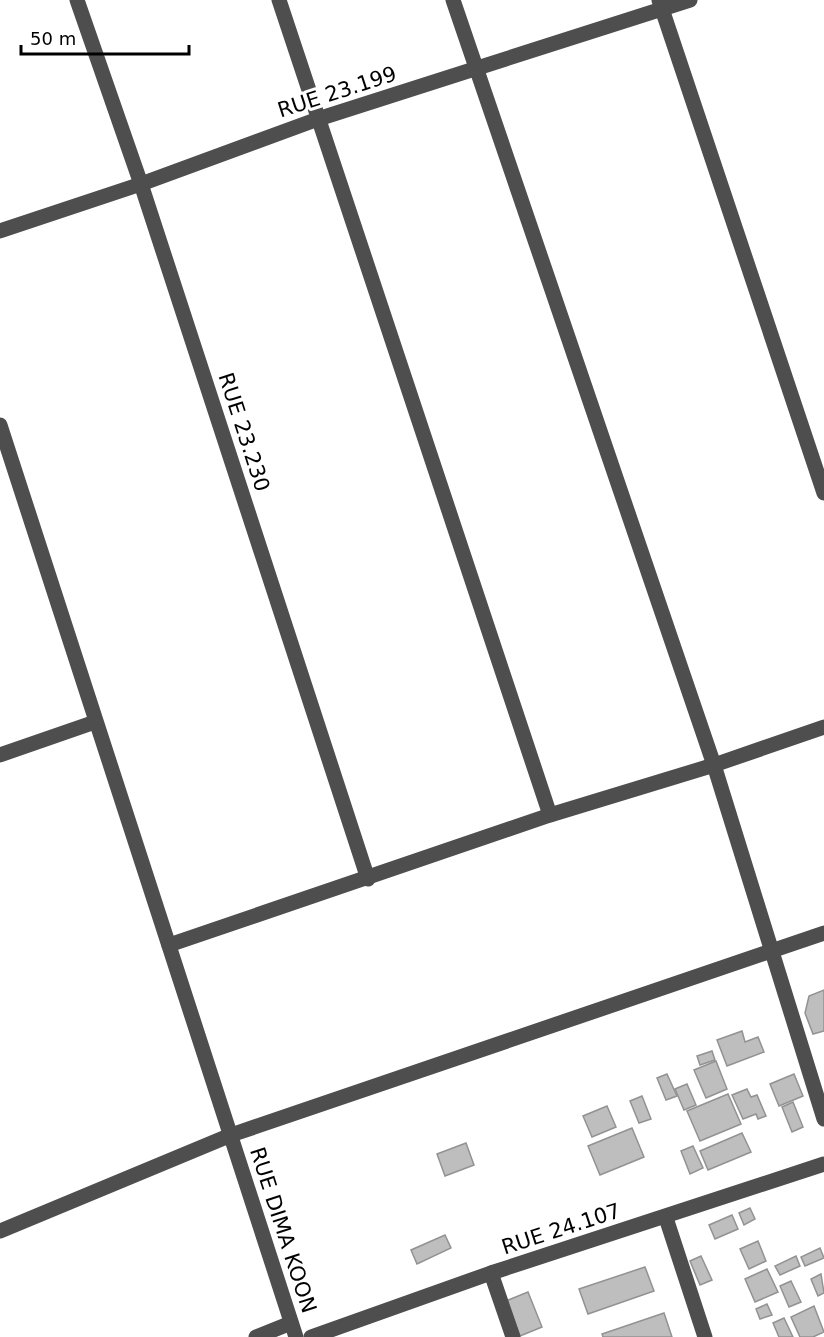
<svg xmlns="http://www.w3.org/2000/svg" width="824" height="1337" font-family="'DejaVu Sans',sans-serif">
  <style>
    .building { fill: #bebebe; stroke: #929292; stroke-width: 1.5 }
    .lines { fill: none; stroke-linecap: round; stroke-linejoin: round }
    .minor { stroke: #4e4e4e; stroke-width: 15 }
    .labels { text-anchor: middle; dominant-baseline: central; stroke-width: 6; stroke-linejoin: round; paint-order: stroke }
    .street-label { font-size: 21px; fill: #000; stroke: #fff }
  </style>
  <rect width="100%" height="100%" fill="#fff"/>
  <g class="building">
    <path d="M 824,990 L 824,1031 L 813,1034 L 805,1013 L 809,996 Z"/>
    <path d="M 742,1031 L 745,1042 L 758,1037 L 764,1052 L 727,1066 L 717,1040 Z"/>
    <path d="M 712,1051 L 715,1060 L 700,1065 L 697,1056 Z"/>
    <path d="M 716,1061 L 727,1089 L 706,1098 L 694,1070 Z"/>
    <path d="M 667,1074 L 677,1096 L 666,1100 L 657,1078 Z"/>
    <path d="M 794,1074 L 803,1096 L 779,1106 L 770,1084 Z"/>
    <path d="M 687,1084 L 696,1105 L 684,1110 L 675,1089 Z"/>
    <path d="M 747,1089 L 751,1097 L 757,1095 L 766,1116 L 758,1119 L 756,1114 L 743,1119 L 732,1095 Z"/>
    <path d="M 728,1094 L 741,1124 L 700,1141 L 687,1111 Z"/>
    <path d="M 642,1096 L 651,1119 L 639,1123 L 630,1101 Z"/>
    <path d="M 793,1102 L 803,1127 L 792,1132 L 782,1107 Z"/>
    <path d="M 607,1106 L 616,1127 L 592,1137 L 583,1116 Z"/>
    <path d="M 632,1128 L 644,1157 L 600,1175 L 588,1146 Z"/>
    <path d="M 742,1133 L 751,1152 L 708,1170 L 700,1151 Z"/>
    <path d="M 466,1143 L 474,1165 L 445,1176 L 437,1154 Z"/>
    <path d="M 693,1146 L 703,1168 L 690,1174 L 681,1151 Z"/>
    <path d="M 750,1208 L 755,1219 L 744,1225 L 739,1213 Z"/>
    <path d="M 732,1215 L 738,1229 L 715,1239 L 709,1225 Z"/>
    <path d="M 445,1235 L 451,1248 L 417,1264 L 411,1250 Z"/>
    <path d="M 758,1241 L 766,1261 L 749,1269 L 740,1249 Z"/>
    <path d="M 820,1248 L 824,1258 L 805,1266 L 801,1257 Z"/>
    <path d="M 701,1256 L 712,1280 L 700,1285 L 690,1261 Z"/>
    <path d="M 796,1256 L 800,1266 L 780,1275 L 775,1266 Z"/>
    <path d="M 645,1267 L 654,1291 L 588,1314 L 579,1289 Z"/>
    <path d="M 767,1269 L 778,1292 L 755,1302 L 745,1279 Z"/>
    <path d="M 821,1274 L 824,1293 L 818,1296 L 811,1279 Z"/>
    <path d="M 791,1281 L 801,1302 L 789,1307 L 780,1286 Z"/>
    <path d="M 528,1292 L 542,1327 L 520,1336 L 506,1301 Z"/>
    <path d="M 767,1304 L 772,1315 L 760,1319 L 756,1309 Z"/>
    <path d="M 814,1306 L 824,1332 L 813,1337 L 800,1337 L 791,1317 Z"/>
    <path d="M 664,1313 L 672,1337 L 603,1337 L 602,1334 Z"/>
    <path d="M 784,1318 L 793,1337 L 779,1337 L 773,1323 Z"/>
  </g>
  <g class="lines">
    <g class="minor">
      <path d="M 77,0 L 141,184 L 368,879"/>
      <path d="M 279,0 L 550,815"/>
      <path d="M 453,0 L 714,765 L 824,1119"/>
      <path d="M 659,0 L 824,493"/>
      <path d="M 0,231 L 141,184 L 318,119 L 690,0"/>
      <path d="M 0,425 L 296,1337"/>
      <path d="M 0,755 L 95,722"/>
      <path d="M 169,945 L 550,815 L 714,765 L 824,727"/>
      <path d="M 666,1218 L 705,1337"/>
      <path d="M 0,1231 L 231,1135 L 824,933"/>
      <path d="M 491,1273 L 513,1337"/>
      <path d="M 256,1337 L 291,1323"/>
      <path d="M 311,1337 L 491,1273 L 824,1164"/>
    </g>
  </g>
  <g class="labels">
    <g class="street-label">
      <text transform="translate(337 92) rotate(-18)">RUE 23.199</text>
      <text transform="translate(244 432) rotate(72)">RUE 23.230</text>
      <text transform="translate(561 1229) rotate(-18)">RUE 24.107</text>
      <text transform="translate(283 1230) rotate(72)">RUE DIMA KOON</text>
    </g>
  </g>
  <path d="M21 45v9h168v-9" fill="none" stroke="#000000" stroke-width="3"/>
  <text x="30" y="45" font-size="18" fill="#000000" stroke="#ffffff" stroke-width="4.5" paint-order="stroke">50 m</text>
</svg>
